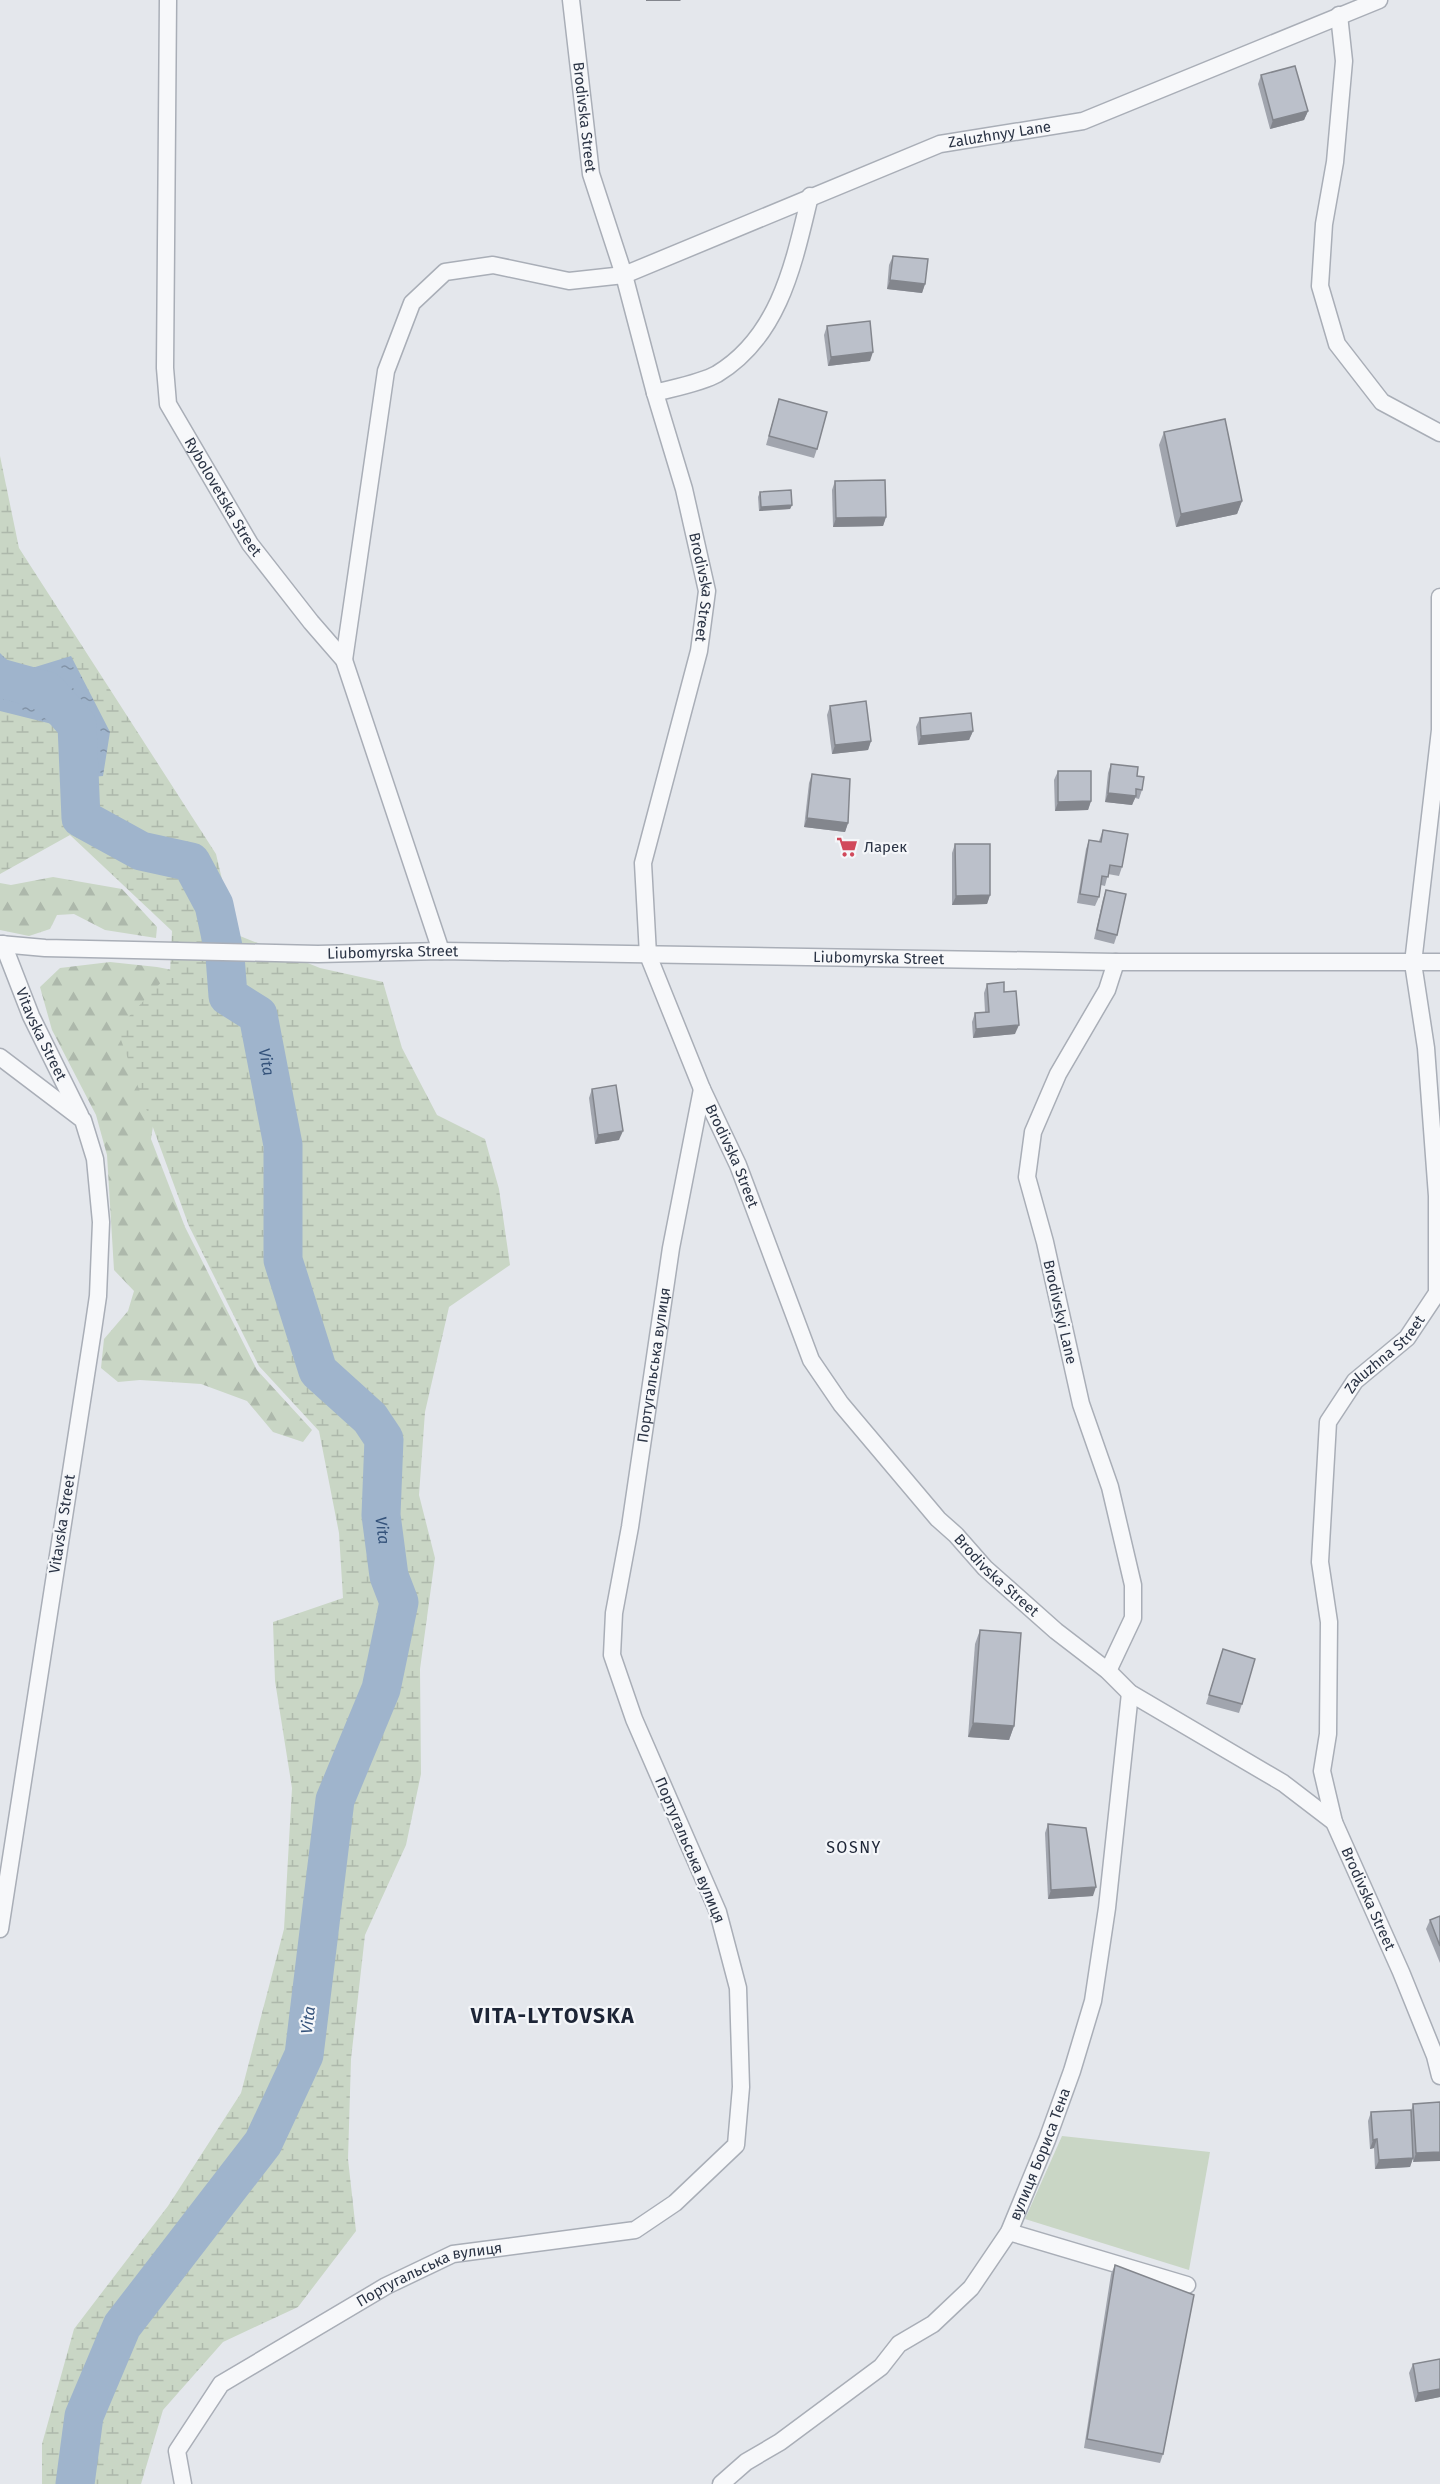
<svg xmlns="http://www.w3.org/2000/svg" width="1440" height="2484" font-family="'Fira Sans',sans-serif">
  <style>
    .grass { fill: #c9d6c5 }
    .forest { fill: url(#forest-firs) }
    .wetland { fill: url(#wetland-marsh) }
    .water { fill: url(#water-ripples) }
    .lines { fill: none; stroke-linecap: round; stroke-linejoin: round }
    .river { stroke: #9fb4cc; stroke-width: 39 }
    .minor-casing { stroke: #a9aeb7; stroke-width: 19 }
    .minor { stroke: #f7f8fa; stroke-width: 16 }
    .wall { fill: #a1a5ae }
    .shaded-wall { fill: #83868d }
    .building { fill: #bbc0ca; stroke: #83868d; stroke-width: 1.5 }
    .labels { text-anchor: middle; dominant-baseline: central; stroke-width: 4.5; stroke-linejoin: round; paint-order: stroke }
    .street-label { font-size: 15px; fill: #2b3445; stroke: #f4f6f9 }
    .poi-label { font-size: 15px; fill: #2b3445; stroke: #f4f6f9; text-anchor: start }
    .water-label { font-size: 16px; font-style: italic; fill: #34527a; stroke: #f4f6f9 }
    .neighbourhood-label { font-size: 16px; letter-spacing: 1.5px; fill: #1d2536; stroke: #f4f6f9 }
    .district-label { font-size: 21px; font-weight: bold; letter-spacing: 1.5px; fill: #1d2536; stroke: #f4f6f9 }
  </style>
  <defs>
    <pattern id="forest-firs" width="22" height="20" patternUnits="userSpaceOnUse" patternTransform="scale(1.5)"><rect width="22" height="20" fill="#c9d6c5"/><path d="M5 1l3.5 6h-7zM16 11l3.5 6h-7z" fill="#adb8ab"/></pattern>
    <pattern id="wetland-marsh" width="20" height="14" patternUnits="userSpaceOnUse" patternTransform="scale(1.5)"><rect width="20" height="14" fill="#c9d6c5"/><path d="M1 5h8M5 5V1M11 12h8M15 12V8" fill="none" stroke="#adb8ab"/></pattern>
    <pattern id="water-ripples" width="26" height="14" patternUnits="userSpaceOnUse" patternTransform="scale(1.5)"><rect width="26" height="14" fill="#9fb4cc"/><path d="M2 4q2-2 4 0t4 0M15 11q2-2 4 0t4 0" fill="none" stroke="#8293a7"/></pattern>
  </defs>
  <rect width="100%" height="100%" fill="#e4e7ec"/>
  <path class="grass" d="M 1062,2136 L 1210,2152 L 1189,2270 L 1025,2219 Z"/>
  <g class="forest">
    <path d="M 53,877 L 122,889 L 157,927 L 156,938 L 105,930 L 74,914 L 57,915 L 50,929 L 29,936 L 0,930 L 0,883 L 11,885 Z"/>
    <path d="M 110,962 L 157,967 L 198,975 L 158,1094 L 151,1139 L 185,1227 L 257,1370 L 312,1430 L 303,1442 L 273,1432 L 247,1401 L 201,1384 L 140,1380 L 118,1382 L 101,1368 L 104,1339 L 128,1311 L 134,1291 L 114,1270 L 107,1155 L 96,1115 L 52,1030 L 40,987 L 60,968 Z"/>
  </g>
  <path class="wetland" d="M 0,456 L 19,548 L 216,854 L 235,934 L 320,968 L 383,982 L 402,1048 L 437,1115 L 485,1139 L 499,1189 L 510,1265 L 449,1307 L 425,1412 L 419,1495 L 435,1558 L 420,1669 L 421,1774 L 406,1845 L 365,1935 L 351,2059 L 348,2159 L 356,2231 L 298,2307 L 223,2342 L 163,2410 L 141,2484 L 42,2484 L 42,2444 L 74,2329 L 168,2206 L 241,2093 L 284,1929 L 292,1788 L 275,1681 L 273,1622 L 343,1598 L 339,1533 L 319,1431 L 259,1366 L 189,1226 L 117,1029 L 170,973 L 172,931 L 70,835 L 0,874 Z"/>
  <path class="water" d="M 0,653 L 19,672 L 71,656 L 110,732 L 103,776 L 69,779 L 56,725 L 0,711 Z"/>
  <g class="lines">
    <path class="river" id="s1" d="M 0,678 L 47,691 L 77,725 L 81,818 L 141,851 L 191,862 L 214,905 L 225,956 L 228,996 L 258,1015 L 283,1145 L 283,1260 L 318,1371 L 370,1418 L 384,1439 L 381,1515 L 389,1576 L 399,1602 L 381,1689 L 335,1800 L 304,2055 L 263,2143 L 122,2326 L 84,2416 L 75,2484"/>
    <defs>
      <g id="minor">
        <path id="s2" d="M 168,0 L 165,368 L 168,404 L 250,544 L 311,622 L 344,660 L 441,951"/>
        <path id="s3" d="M 571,0 L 591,174 L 624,275 L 655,393 L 684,489 L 707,591 L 699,651 L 643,863 L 648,955 L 702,1089 L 738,1165 L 811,1360 L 841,1404 L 938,1519 L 956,1535 L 985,1568 L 1056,1631 L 1108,1671 L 1130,1693 L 1283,1783 L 1334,1822 L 1401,1972 L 1435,2056 L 1440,2076"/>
        <path d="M 1339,15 L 1344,61 L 1335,162 L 1324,224 L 1320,286 L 1337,344 L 1382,402 L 1440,433"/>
        <path d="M 655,393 C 673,388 701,383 717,374 C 780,336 794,262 810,196"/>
        <path id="s4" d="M 344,660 L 386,371 L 412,303 L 445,272 L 493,265 L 569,281 L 624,275 L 940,144 L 1083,121 L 1379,0"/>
        <path id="s5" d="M 0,944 L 45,948 L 318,954 L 441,951 L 1116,962 L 1440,962"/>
        <path id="s6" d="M 3,944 L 31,1016 L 80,1115"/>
        <path d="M 0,1057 L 83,1120 L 95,1159 L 101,1222 L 98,1296 L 93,1330 L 0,1929"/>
        <path d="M 1108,1671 L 1133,1618 L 1133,1585 L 1110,1487 L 1081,1404 L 1045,1242 L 1027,1177 L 1033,1132 L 1058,1074 L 1107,990 L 1116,962"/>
        <path id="s7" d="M 1334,1822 L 1322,1771 L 1328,1734 L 1329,1622 L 1320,1562 L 1328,1422 L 1355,1381 L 1407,1338 L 1437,1293 L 1437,1196 L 1426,1048 L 1413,963 L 1440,730 L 1440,597"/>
        <path d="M 1009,2232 L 1187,2285"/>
        <path id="s8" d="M 183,2484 L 177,2451 L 221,2384 L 386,2286 L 453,2254 L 635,2230 L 675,2203 L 736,2145 L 741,2087 L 738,1988 L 718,1912 L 634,1719 L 612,1655 L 614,1613 L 630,1527 L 671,1248 L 702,1089"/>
        <path id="s9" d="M 721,2484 L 746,2462 L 780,2442 L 881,2367 L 899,2344 L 933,2324 L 971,2288 L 1009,2232 L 1047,2140 L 1072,2071 L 1093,2001 L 1107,1908 L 1130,1693"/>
      </g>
    </defs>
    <use href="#minor" class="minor-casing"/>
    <use href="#minor" class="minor"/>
  </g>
  <g class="wall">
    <path d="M 1261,75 L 1308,111 L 1304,120 L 1270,129 L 1258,84 Z"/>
    <path d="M 893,256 L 925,284 L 922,293 L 887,289 L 889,265 Z"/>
    <path d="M 827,326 L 870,361 L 828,366 L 824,335 Z"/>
    <path d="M 779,399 L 817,449 L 814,458 L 766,445 Z"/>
    <path d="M 1164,432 L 1242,501 L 1237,514 L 1176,527 L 1159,445 Z"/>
    <path d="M 835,481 L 886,517 L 883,526 L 833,527 L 832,490 Z"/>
    <path d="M 760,492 L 792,505 L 790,509 L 759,511 L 758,497 Z"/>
    <path d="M 830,706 L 871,741 L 868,750 L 832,754 L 827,715 Z"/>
    <path d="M 920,718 L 973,731 L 969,740 L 918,745 L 916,727 Z"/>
    <path d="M 1111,764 L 1137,776 L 1142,790 L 1139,799 L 1135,798 L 1132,805 L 1105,802 L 1108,773 Z"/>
    <path d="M 1058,771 L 1091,801 L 1088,810 L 1055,811 L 1054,780 Z"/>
    <path d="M 812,774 L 848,823 L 845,832 L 804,827 L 809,783 Z"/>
    <path d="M 1103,830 L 1122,867 L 1119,876 L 1108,874 L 1105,886 L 1101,885 L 1099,897 L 1095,906 L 1077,903 L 1086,849 L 1089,840 L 1099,841 Z"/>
    <path d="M 955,844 L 990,895 L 987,904 L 952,905 L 952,853 Z"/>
    <path d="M 1106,890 L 1117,935 L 1114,944 L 1094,939 L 1103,899 Z"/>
    <path d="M 987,984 L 1004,992 L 1015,1034 L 973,1038 L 972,1022 L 975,1013 L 985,1012 L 984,993 Z"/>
    <path d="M 592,1089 L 619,1140 L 595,1144 L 589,1098 Z"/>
    <path d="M 980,1630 L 1014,1726 L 1009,1740 L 968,1737 L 975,1644 Z"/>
    <path d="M 1223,1649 L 1242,1704 L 1239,1713 L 1206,1704 Z"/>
    <path d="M 1048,1824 L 1093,1896 L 1048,1899 L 1045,1833 Z"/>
    <path d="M 1440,1916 L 1440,1963 L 1426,1929 L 1430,1920 Z"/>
    <path d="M 1440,2102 L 1413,2162 L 1413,2158 L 1410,2167 L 1375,2169 L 1374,2148 L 1370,2149 L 1368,2121 L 1371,2112 L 1411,2111 L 1413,2104 Z"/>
    <path d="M 1115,2265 L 1163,2454 L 1160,2463 L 1084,2448 L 1111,2274 Z"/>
    <path d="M 1440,2359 L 1440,2397 L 1415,2402 L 1409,2373 L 1413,2364 Z"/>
  </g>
  <g class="shaded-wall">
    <path d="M 646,0 L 681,0 L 680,1 L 646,1 Z"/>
    <path d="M 1308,111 L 1304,120 L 1270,129 L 1273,120 Z"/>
    <path d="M 890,280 L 925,284 L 922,293 L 887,289 Z"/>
    <path d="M 873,352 L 870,361 L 828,366 L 831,357 Z"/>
    <path d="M 1242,501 L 1237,514 L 1176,527 L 1181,514 Z"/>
    <path d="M 792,505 L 790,509 L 759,511 L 761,507 Z"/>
    <path d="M 886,517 L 883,526 L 833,527 L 836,518 Z"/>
    <path d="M 973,731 L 969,740 L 918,745 L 921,736 Z"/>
    <path d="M 871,741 L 868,750 L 832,754 L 835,745 Z"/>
    <path d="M 1108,793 L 1136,796 L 1132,805 L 1105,802 Z"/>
    <path d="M 1091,801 L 1088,810 L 1055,811 L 1058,802 Z"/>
    <path d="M 807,818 L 848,823 L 845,832 L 804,827 Z"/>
    <path d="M 990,895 L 987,904 L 952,905 L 956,896 Z"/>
    <path d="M 1019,1025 L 1015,1034 L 973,1038 L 976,1029 Z"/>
    <path d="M 623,1131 L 619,1140 L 595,1144 L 598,1135 Z"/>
    <path d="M 973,1723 L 1014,1726 L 1009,1740 L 968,1737 Z"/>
    <path d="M 1096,1887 L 1093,1896 L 1048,1899 L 1051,1890 Z"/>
    <path d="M 1377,2139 L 1374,2148 L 1370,2149 L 1373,2140 Z"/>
    <path d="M 1440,2152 L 1440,2161 L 1413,2162 L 1416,2153 Z"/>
    <path d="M 1413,2158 L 1410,2167 L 1375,2169 L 1379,2160 Z"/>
    <path d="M 1440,2389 L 1440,2397 L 1415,2402 L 1418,2393 Z"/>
  </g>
  <g class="building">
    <path d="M 1295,66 L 1308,111 L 1273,120 L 1261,75 Z"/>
    <path d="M 893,256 L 928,259 L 925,284 L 890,280 Z"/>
    <path d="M 870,321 L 873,352 L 831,357 L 827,326 Z"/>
    <path d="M 779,399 L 827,412 L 817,449 L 769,436 Z"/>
    <path d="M 1225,419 L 1242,501 L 1181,514 L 1164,432 Z"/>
    <path d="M 885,480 L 886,517 L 836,518 L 835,481 Z"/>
    <path d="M 791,490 L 792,505 L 761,507 L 760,492 Z"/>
    <path d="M 866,701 L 871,741 L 835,745 L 830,706 Z"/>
    <path d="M 971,713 L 973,731 L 921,736 L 920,718 Z"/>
    <path d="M 1111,764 L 1138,767 L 1137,776 L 1144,777 L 1142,790 L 1136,789 L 1136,796 L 1108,793 Z"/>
    <path d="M 1058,771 L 1091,771 L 1091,801 L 1058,802 Z"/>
    <path d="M 812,774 L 850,779 L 848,823 L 807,818 Z"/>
    <path d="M 1103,830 L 1128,834 L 1122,867 L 1110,865 L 1108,877 L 1102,876 L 1099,897 L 1080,894 L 1089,840 L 1101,842 Z"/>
    <path d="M 955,844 L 990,844 L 990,895 L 956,896 Z"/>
    <path d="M 1106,890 L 1126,894 L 1117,935 L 1097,930 Z"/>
    <path d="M 1004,982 L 1004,992 L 1016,991 L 1019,1025 L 976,1029 L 975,1013 L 989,1012 L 987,984 Z"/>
    <path d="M 616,1085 L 623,1131 L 598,1135 L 592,1089 Z"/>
    <path d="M 980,1630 L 1021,1633 L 1014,1726 L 973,1723 Z"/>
    <path d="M 1223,1649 L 1255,1659 L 1242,1704 L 1209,1695 Z"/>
    <path d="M 1048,1824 L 1086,1828 L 1096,1887 L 1051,1890 Z"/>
    <path d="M 1440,1916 L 1440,1946 L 1430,1920 Z"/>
    <path d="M 1440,2102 L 1440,2152 L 1416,2153 L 1413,2104 Z"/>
    <path d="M 1411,2110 L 1413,2158 L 1379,2160 L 1377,2139 L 1373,2140 L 1371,2112 Z"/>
    <path d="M 1115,2265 L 1194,2295 L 1163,2454 L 1087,2439 Z"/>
    <path d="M 1440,2359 L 1440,2389 L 1418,2393 L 1413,2364 Z"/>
  </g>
  <defs>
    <symbol id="supermarket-bare" viewBox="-9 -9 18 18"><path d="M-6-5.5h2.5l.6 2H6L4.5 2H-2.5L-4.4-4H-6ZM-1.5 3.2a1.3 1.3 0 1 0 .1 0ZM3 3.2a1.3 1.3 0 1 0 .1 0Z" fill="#d1495b" stroke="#f4f6f9" stroke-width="2.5" paint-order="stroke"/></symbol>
  </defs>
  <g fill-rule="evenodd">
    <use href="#supermarket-bare" x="832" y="832" width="30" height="30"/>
  </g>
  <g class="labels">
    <g class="street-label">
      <text stroke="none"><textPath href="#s3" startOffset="118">Brodivska Street</textPath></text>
      <text stroke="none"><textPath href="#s4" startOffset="994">Zaluzhnyy Lane</textPath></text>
      <text stroke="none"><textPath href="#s2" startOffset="512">Rybolovetska Street</textPath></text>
      <text stroke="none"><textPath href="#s3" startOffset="604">Brodivska Street</textPath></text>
      <text stroke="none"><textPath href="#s5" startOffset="393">Liubomyrska Street</textPath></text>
      <text stroke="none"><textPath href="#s5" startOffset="879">Liubomyrska Street</textPath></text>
      <text stroke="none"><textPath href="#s6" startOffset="98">Vitavska Street</textPath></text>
      <text stroke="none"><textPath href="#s3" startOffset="1198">Brodivska Street</textPath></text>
      <text transform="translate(1060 1312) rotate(77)">Brodivskyi Lane</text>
      <text stroke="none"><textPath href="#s7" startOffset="492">Zaluzhna Street</textPath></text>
      <text stroke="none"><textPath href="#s8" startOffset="1503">Португальська вулиця</textPath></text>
      <text transform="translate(62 1524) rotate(-81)">Vitavska Street</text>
      <text stroke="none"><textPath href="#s3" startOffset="1702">Brodivska Street</textPath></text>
      <text transform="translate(690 1850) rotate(67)">Португальська вулиця</text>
      <text stroke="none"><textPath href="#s3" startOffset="2206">Brodivska Street</textPath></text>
      <text stroke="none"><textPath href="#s9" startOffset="471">вулиця Бориса Тена</textPath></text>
      <text stroke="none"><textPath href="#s8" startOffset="351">Португальська вулиця</textPath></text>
    </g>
    <g class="poi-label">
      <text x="864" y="847">Ларек</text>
    </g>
    <g class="water-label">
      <text stroke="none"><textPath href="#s1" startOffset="531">Vita</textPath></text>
      <text stroke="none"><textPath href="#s1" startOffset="1034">Vita</textPath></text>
      <text transform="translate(308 2020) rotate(-83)">Vita</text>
    </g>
    <g class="neighbourhood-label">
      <text x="854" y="1847">SOSNY</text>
    </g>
    <g class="district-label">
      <text x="553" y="2016">VITA-LYTOVSKA</text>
    </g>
  </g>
</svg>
